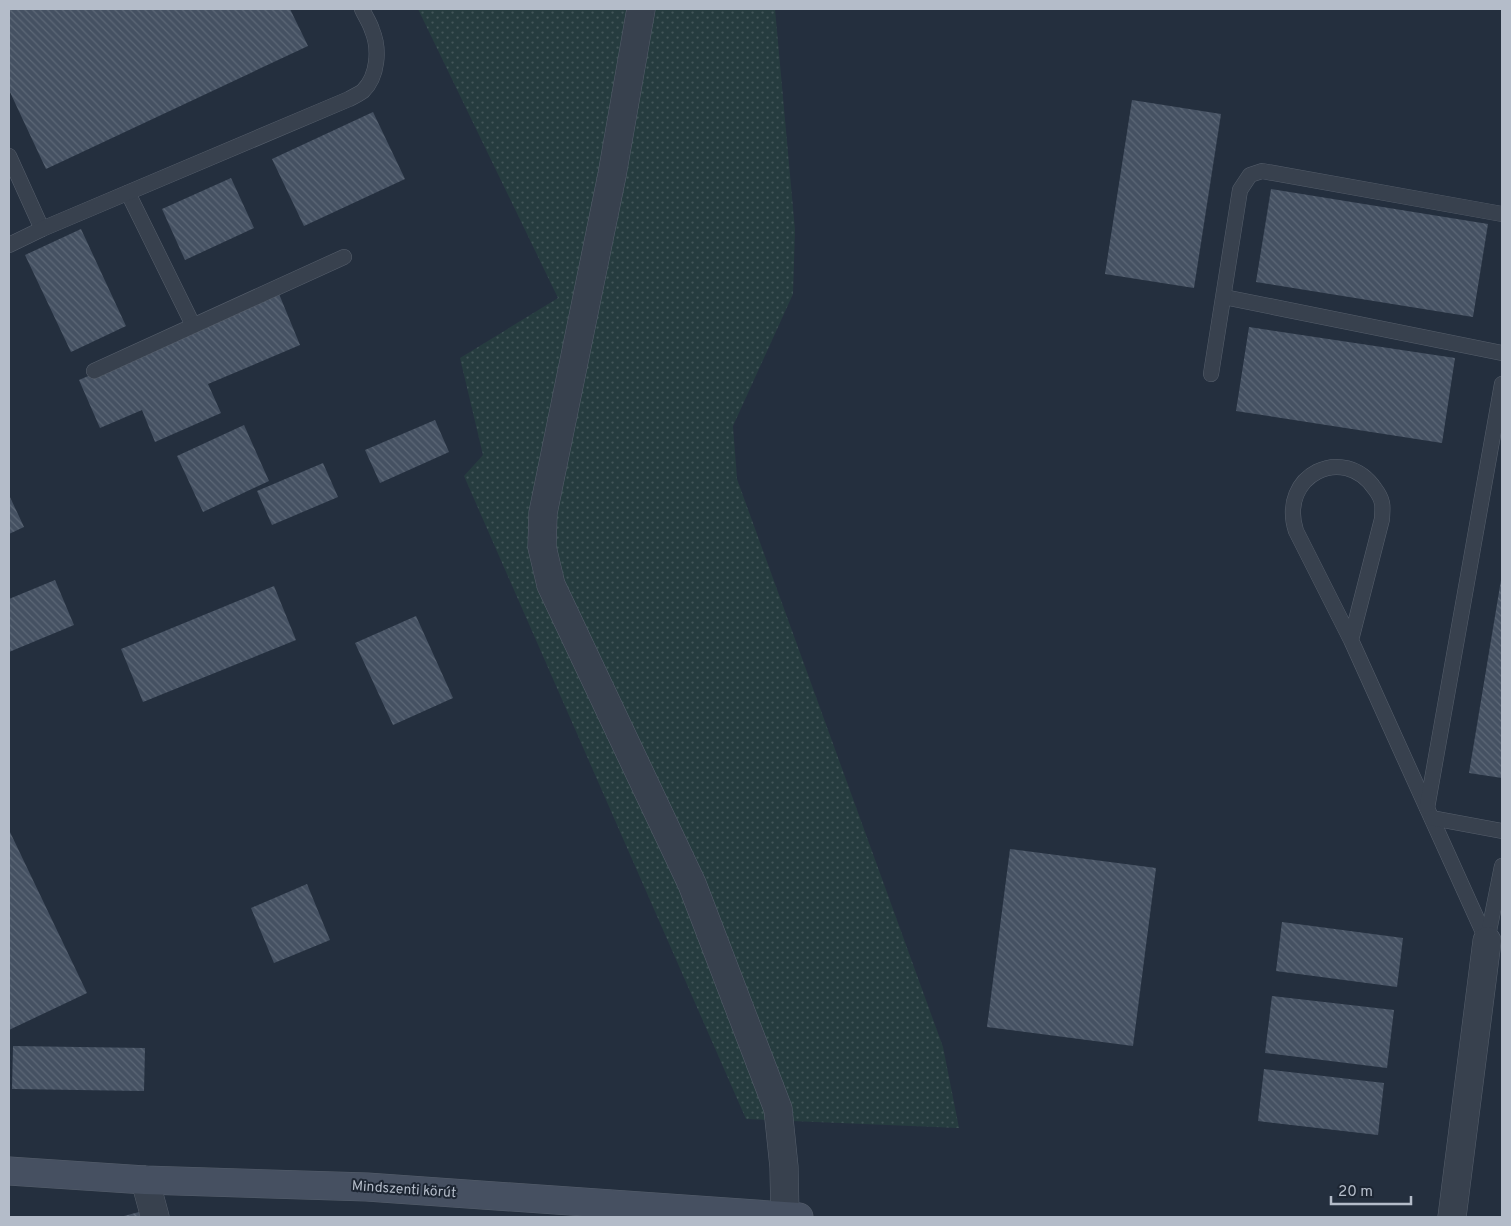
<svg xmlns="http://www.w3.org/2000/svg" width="1511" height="1226" font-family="Overpass,sans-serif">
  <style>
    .grass { fill: url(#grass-dots) }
    .building { fill: url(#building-back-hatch) }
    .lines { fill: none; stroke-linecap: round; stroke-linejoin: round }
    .lane-casing { stroke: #565f6c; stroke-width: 16 }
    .street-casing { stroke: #565f6c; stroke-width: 29 }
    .secondary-casing { stroke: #565f6c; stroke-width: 29 }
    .lane { stroke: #38414e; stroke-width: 15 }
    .street { stroke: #38414e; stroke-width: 28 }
    .secondary { stroke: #465061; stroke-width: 28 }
    .labels { text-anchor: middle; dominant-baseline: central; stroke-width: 4; stroke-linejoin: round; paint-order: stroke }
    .street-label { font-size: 14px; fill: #b4bcc9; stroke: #1d2633 }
  </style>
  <defs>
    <pattern id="grass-dots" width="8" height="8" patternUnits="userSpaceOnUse" patternTransform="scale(1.25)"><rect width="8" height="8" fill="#263c3f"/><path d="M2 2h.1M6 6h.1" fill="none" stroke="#435659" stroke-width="1.8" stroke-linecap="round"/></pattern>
    <pattern id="building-back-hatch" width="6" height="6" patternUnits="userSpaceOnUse" patternTransform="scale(1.25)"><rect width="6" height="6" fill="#455162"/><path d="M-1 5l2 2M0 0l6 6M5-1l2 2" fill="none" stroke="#5d6877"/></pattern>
  </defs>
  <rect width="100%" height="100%" fill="#242f3e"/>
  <path class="grass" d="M 418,9 L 775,9 L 795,230 L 793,294 L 733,426 L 737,479 L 943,1047 L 959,1128 L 746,1119 L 464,476 L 483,455 L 460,358 L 558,298 Z"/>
  <g class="building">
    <path d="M 9,9 L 290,9 L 308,46 L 46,169 L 9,90 Z"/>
    <path d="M 1132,100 L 1221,114 L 1194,288 L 1105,274 Z"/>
    <path d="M 373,112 L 405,179 L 304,226 L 272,159 Z"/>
    <path d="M 231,178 L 254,228 L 185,260 L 162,209 Z"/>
    <path d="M 1271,189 L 1488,224 L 1473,317 L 1256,282 Z"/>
    <path d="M 81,229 L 126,326 L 71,352 L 25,255 Z"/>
    <path d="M 279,294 L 300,345 L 208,384 L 221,413 L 155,442 L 142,410 L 100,428 L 79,380 Z"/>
    <path d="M 1249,327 L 1455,358 L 1442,443 L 1236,411 Z"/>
    <path d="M 435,420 L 449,452 L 380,483 L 365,450 Z"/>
    <path d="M 244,425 L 269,481 L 203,512 L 177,456 Z"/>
    <path d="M 323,463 L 338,497 L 272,525 L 257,491 Z"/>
    <path d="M 9,495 L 24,527 L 9,534 Z"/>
    <path d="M 55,580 L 74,625 L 9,652 L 9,599 Z"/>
    <path d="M 1501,580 L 1502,580 L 1502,778 L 1469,773 Z"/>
    <path d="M 274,586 L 296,640 L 143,702 L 121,649 Z"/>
    <path d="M 416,616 L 453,698 L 393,725 L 355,643 Z"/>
    <path d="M 9,830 L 87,993 L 9,1030 Z"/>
    <path d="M 1010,849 L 1156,868 L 1133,1046 L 987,1027 Z"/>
    <path d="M 307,884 L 330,940 L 274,963 L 251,908 Z"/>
    <path d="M 1282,922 L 1403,938 L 1397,987 L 1276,971 Z"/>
    <path d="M 1272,996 L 1394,1010 L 1387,1068 L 1265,1053 Z"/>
    <path d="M 13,1046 L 145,1048 L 144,1091 L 12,1089 Z"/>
    <path d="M 1264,1069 L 1384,1083 L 1378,1135 L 1258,1121 Z"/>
    <path d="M 143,1211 L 145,1217 L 120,1217 Z"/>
  </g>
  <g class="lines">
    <defs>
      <g id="lane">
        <path d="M 9,156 L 42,229"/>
        <path d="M 128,193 L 193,325"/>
        <path d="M 9,245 L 42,229 L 349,99 C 353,97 359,94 363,91 C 378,76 380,49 372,30 C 370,23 365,16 362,9"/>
        <path d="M 1224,297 L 1502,353"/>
        <path d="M 94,371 L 344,257"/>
        <path d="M 1211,374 L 1240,190 L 1250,175 L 1262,171 L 1502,214"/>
        <path d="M 1351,640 L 1382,519 C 1382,514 1383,508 1382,503 C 1381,498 1378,493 1375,489 C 1344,443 1278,475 1296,531 L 1351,640 L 1487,941"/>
        <path d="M 1427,808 L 1502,384"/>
        <path d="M 1432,818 L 1502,831"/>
        <path d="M 1487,941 L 1502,866"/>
      </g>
      <g id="street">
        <path d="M 641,9 L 612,175 L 543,513 L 542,547 L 551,585 L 692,884 L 778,1109 L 784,1167 L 785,1216"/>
        <path d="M 145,1180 L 155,1217"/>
        <path d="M 1452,1217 L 1487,941"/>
      </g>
      <path id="secondary" d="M 9,1171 L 145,1180 L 367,1187 L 799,1217"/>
    </defs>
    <use href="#lane" class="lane-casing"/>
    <use href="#street" class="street-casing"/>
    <use href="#secondary" class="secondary-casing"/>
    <use href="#lane" class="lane"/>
    <use href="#street" class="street"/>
    <use href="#secondary" class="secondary"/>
  </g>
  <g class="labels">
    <g class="street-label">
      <text transform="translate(404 1190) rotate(4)">Mindszenti körút</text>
    </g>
  </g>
  <rect width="1511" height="1226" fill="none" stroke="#b4bcc9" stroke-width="20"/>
  <path d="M1331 1196v8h80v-8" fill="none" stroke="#b4bcc9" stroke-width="2.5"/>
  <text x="1338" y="1196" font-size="15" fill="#b4bcc9" stroke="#1d2633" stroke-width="4" paint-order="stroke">20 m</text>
</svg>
